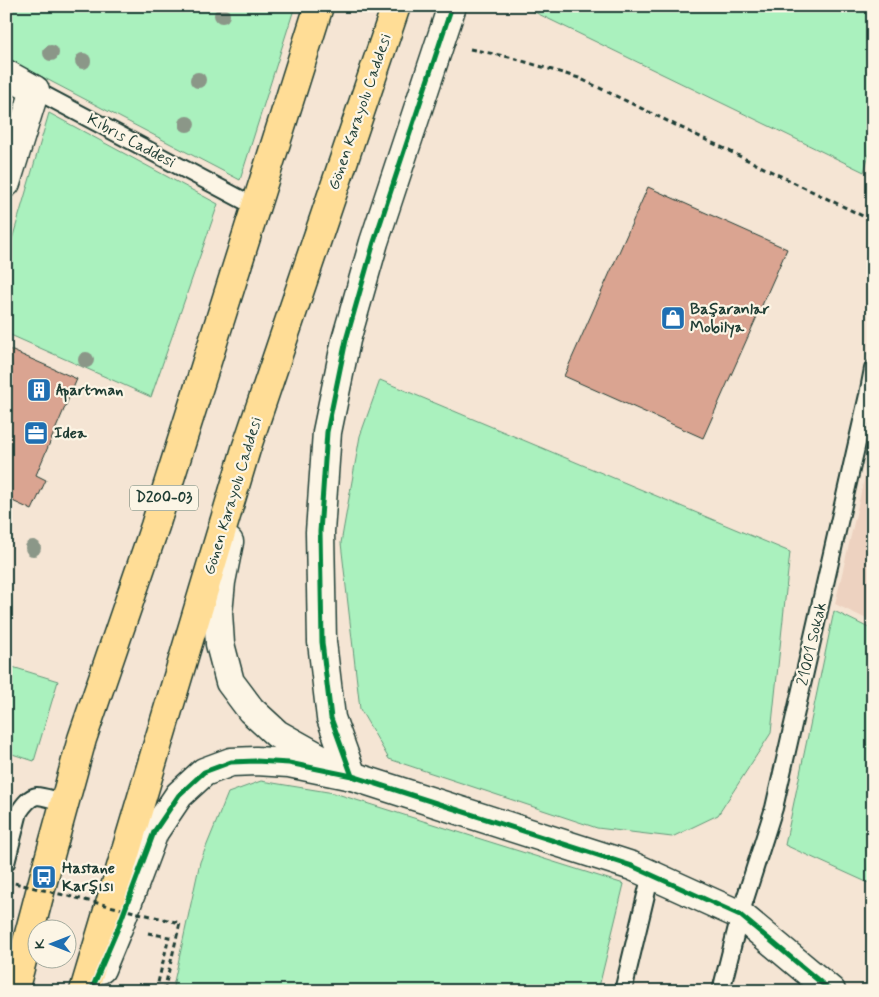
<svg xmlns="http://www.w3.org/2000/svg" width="879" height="997" font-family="Mynerve,sans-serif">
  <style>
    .built { fill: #edd2c0 }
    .grass { fill: #aaf1be; stroke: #649779 }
    .building { fill: #daa491; stroke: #1f3d34 }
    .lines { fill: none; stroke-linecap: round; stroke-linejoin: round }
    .service-casing { stroke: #1f3d34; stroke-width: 20 }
    .minor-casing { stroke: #1f3d34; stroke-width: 31 }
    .tertiary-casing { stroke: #1f3d34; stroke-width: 31 }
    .trunk-casing { stroke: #1f3d34; stroke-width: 31 }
    .path { stroke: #1f3d34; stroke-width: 3; stroke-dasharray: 5 4; stroke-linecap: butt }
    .service { stroke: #fcf5e5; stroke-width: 16 }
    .minor { stroke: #fcf5e5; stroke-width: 28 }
    .tertiary { stroke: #fcf5e5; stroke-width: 28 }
    .trunk { stroke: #ffdd96; stroke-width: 28 }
    .path-bridge { stroke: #1f3d34; stroke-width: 3; stroke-dasharray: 5 4; stroke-linecap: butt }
    .cycleway-casing { stroke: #fcf5e5; stroke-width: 8 }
    .cycleway { stroke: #00873e; stroke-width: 5 }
    .tree { fill: #8b9788 }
    .labels { text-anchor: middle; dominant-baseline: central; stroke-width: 4.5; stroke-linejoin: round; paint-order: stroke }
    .shield { fill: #fcf5e5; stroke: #617469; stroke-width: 1 }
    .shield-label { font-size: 15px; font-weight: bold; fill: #1f3d34 }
    .street-label { font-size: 16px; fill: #1f3d34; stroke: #fcf5e5 }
    .poi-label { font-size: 16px; font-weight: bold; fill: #1f3d34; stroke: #fcf5e5; text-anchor: start }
  </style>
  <rect width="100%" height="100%" fill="#f5e5d4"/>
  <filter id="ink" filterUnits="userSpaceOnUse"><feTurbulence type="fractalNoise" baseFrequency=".02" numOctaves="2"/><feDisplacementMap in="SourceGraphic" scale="10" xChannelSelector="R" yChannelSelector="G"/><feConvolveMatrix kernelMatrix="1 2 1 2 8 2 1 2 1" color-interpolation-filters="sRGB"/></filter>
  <g filter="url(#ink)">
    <path class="built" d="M 873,441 L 873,622 L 835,604 Z"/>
    <g class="grass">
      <path d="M 6,6 L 295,6 L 240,180 L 6,58 Z"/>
      <path d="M 522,6 L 873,6 L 873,140 L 864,172 Z"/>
      <path d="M 49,113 L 218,204 L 151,397 L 6,333 L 6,260 Z"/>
      <path d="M 380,380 L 790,552 L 771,733 L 718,815 L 672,837 L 597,828 L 389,759 L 360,709 L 341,543 L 360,436 Z"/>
      <path d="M 834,611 L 873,630 L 873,885 L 785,845 Z"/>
      <path d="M 6,665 L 58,681 L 34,761 L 6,752 Z"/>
      <path d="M 261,781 L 334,793 L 624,884 L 598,991 L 172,991 L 200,862 L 228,793 Z"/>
    </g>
    <g class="building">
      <path d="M 648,187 L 787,249 L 703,438 L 564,376 Z"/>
      <path d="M 6,348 L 77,379 L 36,475 L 46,480 L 32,510 L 6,498 Z"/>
    </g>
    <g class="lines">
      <defs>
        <g id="service">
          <path d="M 35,90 L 256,207"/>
          <path d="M 6,863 L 19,812 C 23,806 29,797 37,796 C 42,796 58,801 64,802"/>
          <path d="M 623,991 L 651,874"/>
          <path d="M 721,991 L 740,915 L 774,808 L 868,395 L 873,369"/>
        </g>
        <path id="minor" d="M 6,74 L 35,90 L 6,183"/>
        <g id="tertiary">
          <path d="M 229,542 L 221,582 L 218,613 L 220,644 L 230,682 L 251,710 L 277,734 L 329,763"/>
          <path d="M 352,776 L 331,718 L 322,642 L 320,532 L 327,432 L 346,340 L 374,242 L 452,6"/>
          <path d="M 101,969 L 118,928 L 154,832 L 179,795 L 204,772 L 231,762 L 256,761 L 289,763 L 352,776 L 632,866 L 740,915 L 831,991"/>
        </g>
        <g id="trunk">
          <path d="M 14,991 L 44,877 L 82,739 L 155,526 L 319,6"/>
          <path d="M 84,991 L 246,449 L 396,6"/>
        </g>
      </defs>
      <use href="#service" class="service-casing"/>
      <use href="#minor" class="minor-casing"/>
      <use href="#tertiary" class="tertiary-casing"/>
      <use href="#trunk" class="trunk-casing"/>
      <g class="path">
        <path d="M 470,49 L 509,57 L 579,78 L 873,221"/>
        <path d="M 148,933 L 169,937 L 156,991"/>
      </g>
      <use href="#service" class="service"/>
      <use href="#minor" class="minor"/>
      <use href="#tertiary" class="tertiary"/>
      <use href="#trunk" class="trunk"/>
      <path class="path-bridge" d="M 6,881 L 180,923 L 164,991"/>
      <defs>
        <g id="cycleway">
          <path d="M 352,776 L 331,718 L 322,642 L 320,532 L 327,432 L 346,340 L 374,242 L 452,6"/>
          <path d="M 91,991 L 118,928 L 154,832 L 179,795 L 204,772 L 231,762 L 256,761 L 289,763 L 352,776 L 632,866 L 740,915 L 831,991"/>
        </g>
      </defs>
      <use href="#cycleway" class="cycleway-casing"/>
      <use href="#cycleway" class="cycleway"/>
    </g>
    <g class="tree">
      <circle cx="222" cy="15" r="8"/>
      <circle cx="51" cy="53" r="8"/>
      <circle cx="83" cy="61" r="8"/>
      <circle cx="198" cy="80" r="8"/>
      <circle cx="187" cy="124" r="8"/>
      <circle cx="86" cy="360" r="8"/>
      <circle cx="33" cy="548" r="8"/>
    </g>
  </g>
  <defs>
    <symbol id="shop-square" viewBox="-11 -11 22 22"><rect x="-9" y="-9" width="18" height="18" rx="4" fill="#1f6fb2" stroke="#fcf5e5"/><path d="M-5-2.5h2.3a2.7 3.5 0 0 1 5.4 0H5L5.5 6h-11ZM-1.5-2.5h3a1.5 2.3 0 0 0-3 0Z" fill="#fff"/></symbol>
    <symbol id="building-square" viewBox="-11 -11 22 22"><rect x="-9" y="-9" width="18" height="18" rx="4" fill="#1f6fb2" stroke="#fcf5e5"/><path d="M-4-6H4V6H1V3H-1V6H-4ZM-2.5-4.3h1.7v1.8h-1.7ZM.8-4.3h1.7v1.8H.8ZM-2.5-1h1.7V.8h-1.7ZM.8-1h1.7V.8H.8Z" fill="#fff"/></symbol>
    <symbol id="office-square" viewBox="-11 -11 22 22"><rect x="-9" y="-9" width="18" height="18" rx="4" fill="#1f6fb2" stroke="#fcf5e5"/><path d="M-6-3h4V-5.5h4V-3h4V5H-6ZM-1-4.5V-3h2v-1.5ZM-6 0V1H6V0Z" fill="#fff"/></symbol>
    <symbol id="bus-square" viewBox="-11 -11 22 22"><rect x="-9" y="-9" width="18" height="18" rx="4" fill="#1f6fb2" stroke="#fcf5e5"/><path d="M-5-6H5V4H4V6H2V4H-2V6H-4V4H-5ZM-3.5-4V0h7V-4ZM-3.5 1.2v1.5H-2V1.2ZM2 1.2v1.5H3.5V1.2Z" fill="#fff"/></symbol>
  </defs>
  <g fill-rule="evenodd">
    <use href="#shop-square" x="659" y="304" width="28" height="28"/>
    <use href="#building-square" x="25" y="376" width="28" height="28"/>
    <use href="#office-square" x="22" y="419" width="28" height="28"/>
    <use href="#bus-square" x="30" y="863" width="28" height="28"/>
  </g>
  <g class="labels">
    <rect class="shield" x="130" y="485.5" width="68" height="25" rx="4"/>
    <g class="shield-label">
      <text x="164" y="498">D200-03</text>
    </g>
    <g class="street-label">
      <text transform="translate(360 112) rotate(-71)">Gönen Karayolu Caddesi</text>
      <text transform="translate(131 141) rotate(28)">Kıbrıs Caddesi</text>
      <text transform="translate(233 496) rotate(-73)">Gönen Karayolu Caddesi</text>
      <text transform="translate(812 644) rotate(-77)">21001 Sokak</text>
    </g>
    <g class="poi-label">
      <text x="690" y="309">Başaranlar<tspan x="690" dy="18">Mobilya</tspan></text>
      <text x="56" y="390">Apartman</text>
      <text x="54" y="433">Idea</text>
      <text x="62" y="868">Hastane<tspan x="62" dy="18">Karşısı</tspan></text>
    </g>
  </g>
  <rect width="879" height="997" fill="none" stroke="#fcf5e5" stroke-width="25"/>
  <rect x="12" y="12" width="854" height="972" fill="none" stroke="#1f3d34" stroke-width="2" filter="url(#ink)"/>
  <g transform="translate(52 944) rotate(270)"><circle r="24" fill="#fcf5e5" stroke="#a4ab9e"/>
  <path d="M0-4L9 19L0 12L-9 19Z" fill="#1f6fb2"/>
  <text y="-8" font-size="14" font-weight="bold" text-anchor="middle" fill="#1f3d34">K</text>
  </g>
</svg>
